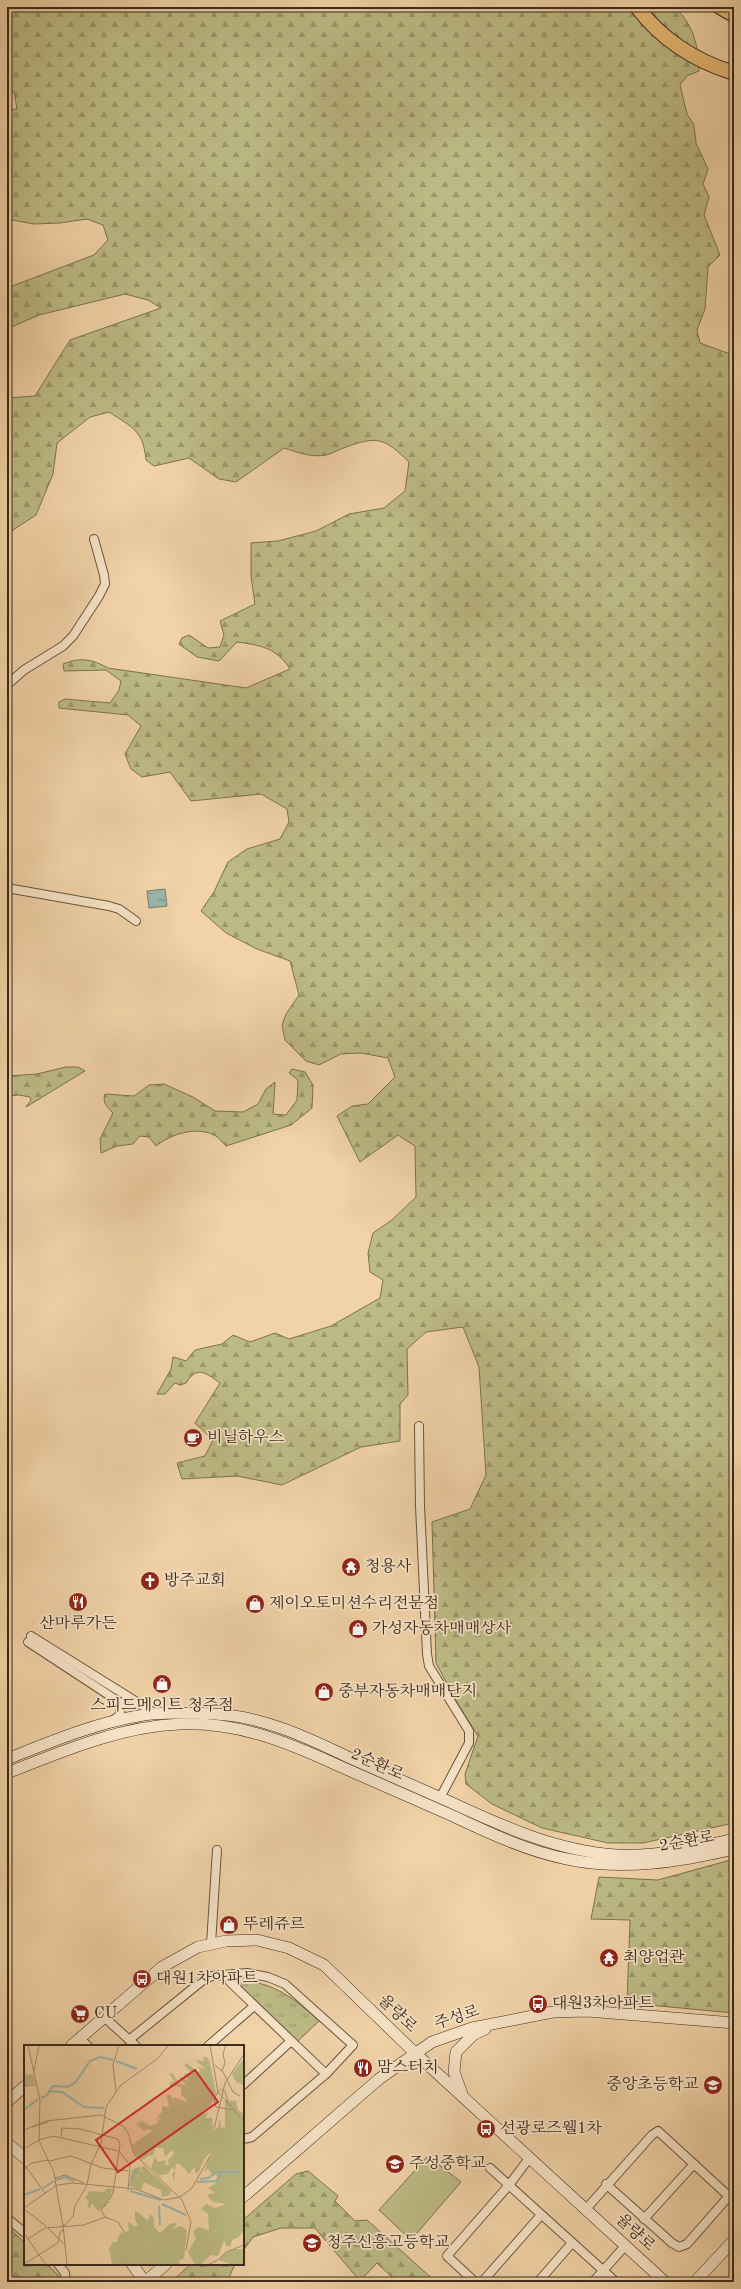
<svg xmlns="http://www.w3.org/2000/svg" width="741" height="2289" font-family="'Old Standard TT','Noto Serif KR',serif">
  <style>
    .forest { fill: url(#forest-firs); stroke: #7c7250 }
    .park { fill: url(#park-tufts); stroke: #7c7250 }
    .pitch { fill: #bdbb85; stroke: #7c7250 }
    .water { fill: url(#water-ripples); stroke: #757f73 }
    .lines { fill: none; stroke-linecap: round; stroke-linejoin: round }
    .street-casing { stroke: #69543f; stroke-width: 10 }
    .secondary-casing { stroke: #3c2a1c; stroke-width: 12 }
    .highway-casing { stroke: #3c2a1c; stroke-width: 16 }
    .street { stroke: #f6e2c6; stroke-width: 8 }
    .secondary { stroke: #f6e2c6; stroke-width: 11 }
    .highway { stroke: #e8ba74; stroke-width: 14 }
    .labels { text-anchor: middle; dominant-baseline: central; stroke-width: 3.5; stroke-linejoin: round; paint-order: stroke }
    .poi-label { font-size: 16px; fill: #3c2a1c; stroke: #f6e2c6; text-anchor: start }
    .street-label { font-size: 16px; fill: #3c2a1c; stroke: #f6e2c6 }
    .inset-river { fill: none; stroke: #9bb7ad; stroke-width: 2 }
    .inset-road { fill: none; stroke: #a98f6f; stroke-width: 1 }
    .view { fill: #d62828; fill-opacity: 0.15; stroke: #d62828; stroke-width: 2 }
    .inset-edge { fill: none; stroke: #3c2a1c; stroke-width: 2 }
  </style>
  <defs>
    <pattern id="forest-firs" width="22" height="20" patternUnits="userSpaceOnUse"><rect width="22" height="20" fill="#bdbb85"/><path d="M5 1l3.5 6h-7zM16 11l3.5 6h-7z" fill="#9b986c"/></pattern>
    <pattern id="park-tufts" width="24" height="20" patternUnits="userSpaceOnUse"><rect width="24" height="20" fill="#bdbb85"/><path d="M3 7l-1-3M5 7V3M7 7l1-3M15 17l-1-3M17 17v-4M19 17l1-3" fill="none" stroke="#9b986c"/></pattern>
    <pattern id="water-ripples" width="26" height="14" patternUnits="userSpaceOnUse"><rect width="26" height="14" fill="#9bb7ad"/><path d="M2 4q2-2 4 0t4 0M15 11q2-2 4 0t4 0" fill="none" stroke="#80958c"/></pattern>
  </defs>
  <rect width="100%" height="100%" fill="#f1d3a7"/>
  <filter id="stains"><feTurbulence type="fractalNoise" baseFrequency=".005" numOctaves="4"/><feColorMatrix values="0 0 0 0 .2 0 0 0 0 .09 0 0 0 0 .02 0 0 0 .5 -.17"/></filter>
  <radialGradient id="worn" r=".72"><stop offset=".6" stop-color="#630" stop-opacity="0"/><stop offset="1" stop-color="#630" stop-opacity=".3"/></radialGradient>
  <g class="forest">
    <path d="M 43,7 L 674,7 C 693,23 699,47 699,71 L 687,76 L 680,85 L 687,114 L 694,125 L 696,143 L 708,169 L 703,184 L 709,197 L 704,215 L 720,255 L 708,267 L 705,309 L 697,330 L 700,343 L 727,353 L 734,351 L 734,1823 L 643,1843 L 608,1843 L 542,1828 L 492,1804 L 466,1784 L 465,1774 L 478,1736 L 455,1699 L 436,1663 L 432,1522 L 470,1509 L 486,1475 L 479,1367 L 463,1327 L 426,1332 L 407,1349 L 408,1395 L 400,1404 L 400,1441 L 361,1447 L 282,1485 L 237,1476 L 182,1479 L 177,1463 L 205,1456 L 213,1440 L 195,1423 L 220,1383 C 206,1373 197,1365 186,1383 L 180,1385 L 175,1383 L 165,1394 L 157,1394 L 171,1369 L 173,1357 L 186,1361 L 195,1350 L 222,1344 L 233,1335 L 250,1342 L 275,1333 L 289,1339 L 331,1326 L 380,1298 L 383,1280 L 370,1272 L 368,1253 L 373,1233 L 392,1220 L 416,1197 L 415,1146 L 398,1135 L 360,1162 L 337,1116 L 352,1106 L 368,1104 L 395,1077 L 388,1058 L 361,1053 L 341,1054 L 319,1065 L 306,1061 L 285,1040 L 282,1025 L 286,1014 L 299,995 L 290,961 L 257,949 L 226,933 L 201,911 L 214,892 L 228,862 L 247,849 L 280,839 L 289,822 L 287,809 L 261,794 L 191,801 L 170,772 L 142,777 L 131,769 L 125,754 L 141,726 L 128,715 L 59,708 L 59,702 L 65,699 L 110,703 L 119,690 L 121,681 L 106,670 L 64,671 L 63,664 C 80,657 92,659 108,668 L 246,688 L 290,669 C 277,648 260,645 237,642 L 219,661 L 197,657 L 179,644 L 182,638 L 189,635 L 208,648 L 220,647 L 224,635 L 220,621 L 255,604 L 251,576 L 251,543 L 278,541 L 316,531 L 349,514 L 384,508 L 405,491 L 409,462 C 385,439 379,435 346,447 C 340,449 333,453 326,455 C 311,458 298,452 284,448 L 236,482 L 219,479 L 189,458 L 154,466 L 146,460 C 143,430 133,428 109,412 L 90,417 L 57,443 L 53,474 L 36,515 L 7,534 L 7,398 L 35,396 L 70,340 L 161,308 L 148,300 L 125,294 L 39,315 L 7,329 L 7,288 L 94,255 L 108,240 L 103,225 L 87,219 L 60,223 L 34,224 L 12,220 L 7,223 L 7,110 L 17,109 L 14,92 L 7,92 L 7,9 Z"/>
    <path d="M 66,1067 L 78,1067 L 85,1071 L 26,1107 L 31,1100 L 30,1097 L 19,1095 L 7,1096 L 7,1076 L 37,1074 Z"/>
    <path d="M 292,1069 L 305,1072 L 313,1085 L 312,1108 L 291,1125 L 226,1146 C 222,1142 219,1137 214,1135 C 196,1126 171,1134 156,1146 L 149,1137 L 140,1136 L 133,1144 L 117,1146 L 101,1153 L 100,1139 L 113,1113 C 107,1107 102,1103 105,1094 L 134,1096 L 149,1085 L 164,1084 L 193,1097 L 215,1111 L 243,1112 L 258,1104 L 266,1089 L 275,1082 L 273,1114 L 286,1115 L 297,1100 L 298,1080 L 289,1073 Z"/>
    <path d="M 734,1859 L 734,2013 L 627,2003 L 630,1920 L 591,1919 L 599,1877 L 658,1880 Z"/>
    <path d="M 308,2171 L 338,2196 L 335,2201 L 355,2221 L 367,2220 L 436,2282 L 397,2282 L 377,2263 L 360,2281 L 315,2228 L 281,2228 L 253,2237 L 243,2251 L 243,2220 L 296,2174 Z"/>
    <path d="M 7,2226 L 25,2243 L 25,2264 L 47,2264 L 60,2277 L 54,2282 L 7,2282 Z"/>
    <path d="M 191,2264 L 235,2264 L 227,2282 L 171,2282 Z"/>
  </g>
  <path class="park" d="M 240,1981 C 273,1981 296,2000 319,2021 L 297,2042 L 239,1987 Z"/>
  <path class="pitch" d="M 428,2156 L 461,2182 L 411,2240 L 379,2210 Z"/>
  <path class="water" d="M 165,889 L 167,906 L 149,908 L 147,891 Z"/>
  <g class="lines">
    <defs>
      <g id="street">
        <path d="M 7,685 L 24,670 L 63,646 L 73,636 L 99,596 L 105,584 L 104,575 L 94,539"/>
        <path d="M 7,888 L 109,906 L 119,909 L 136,921"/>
        <path d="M 419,1426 L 420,1506 L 427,1654 L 429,1666 L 469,1731 L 469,1743 L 440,1798"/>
        <path d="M 31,1636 L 156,1714"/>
        <path d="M 28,1642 L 121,1703 L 120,1715 L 112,1721"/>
        <path d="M 211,1944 L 217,1850"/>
        <path d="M 228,1975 L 230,1982 L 326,2074"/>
        <path d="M 104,2017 L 136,2046"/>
        <path d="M 80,2039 L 88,2046"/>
        <path d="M 129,2040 L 202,1981 L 212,1976 L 247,1973 L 268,1977 L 285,1984 L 353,2045 L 326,2074 L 252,2137 L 243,2139"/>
        <path d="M 208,2046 L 254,2006"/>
        <path d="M 243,2085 L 291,2041"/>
        <path d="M 490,2168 L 616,2282"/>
        <path d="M 606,2184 L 672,2243 L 679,2247 L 687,2244 L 729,2196"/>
        <path d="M 586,2209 L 652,2135 L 658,2131 L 734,2201"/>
        <path d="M 7,2218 L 25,2233"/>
        <path d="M 644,2219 L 694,2164"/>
        <path d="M 58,2264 L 65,2273 L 66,2282"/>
        <path d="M 475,2282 L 447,2256 L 509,2185 L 530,2157"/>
        <path d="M 482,2282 L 541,2215"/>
        <path d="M 538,2282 L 572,2243"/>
        <path d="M 593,2282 L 625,2246"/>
      </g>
      <g id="secondary">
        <path d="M 7,1759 C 50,1742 92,1724 138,1716 C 158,1712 193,1713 214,1714 C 262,1716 306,1737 348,1757 C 382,1772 416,1787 450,1802 C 504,1827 557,1851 617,1855 C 656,1857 696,1848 734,1839"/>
        <path d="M 7,1773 C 63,1751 118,1727 179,1724 C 238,1722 285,1741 337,1765 C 376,1782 414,1799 453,1816 C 489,1833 527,1851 567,1859 C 624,1871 679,1862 734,1849"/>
        <path d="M 71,2046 L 162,1967 L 198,1947 L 226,1941 L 257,1940 L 289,1948 L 324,1965 L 415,2053 L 665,2282"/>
        <path d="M 462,2094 L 454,2072 L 456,2052 L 473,2035 L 485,2029"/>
        <path d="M 7,2102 L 25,2086"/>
        <path d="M 7,2143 L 25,2158"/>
        <path d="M 243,2197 L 379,2079 L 432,2042 L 472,2028 L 553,2012 L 587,2011 L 734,2023"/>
        <path d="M 132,2264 L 145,2282"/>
        <path d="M 145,2282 L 166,2264"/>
        <path d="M 695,2282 L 734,2240"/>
      </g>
      <g id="highway">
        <path d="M 637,7 C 662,40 695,61 734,73"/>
        <path d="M 720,7 L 734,15"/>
      </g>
    </defs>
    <use href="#street" class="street-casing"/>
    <use href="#secondary" class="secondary-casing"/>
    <use href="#highway" class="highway-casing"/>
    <use href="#street" class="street"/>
    <use href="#secondary" class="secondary"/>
    <use href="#highway" class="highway"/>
  </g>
  <defs>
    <symbol id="cafe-disc" viewBox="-11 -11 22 22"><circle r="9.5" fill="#8f2418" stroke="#f6e2c6"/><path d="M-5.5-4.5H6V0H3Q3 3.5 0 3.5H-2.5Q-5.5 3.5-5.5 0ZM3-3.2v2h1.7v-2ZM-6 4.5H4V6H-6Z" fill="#fff"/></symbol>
    <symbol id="temple-disc" viewBox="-11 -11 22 22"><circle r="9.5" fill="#8f2418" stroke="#f6e2c6"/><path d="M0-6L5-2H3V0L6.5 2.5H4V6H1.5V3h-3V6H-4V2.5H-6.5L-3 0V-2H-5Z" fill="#fff"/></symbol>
    <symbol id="church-disc" viewBox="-11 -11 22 22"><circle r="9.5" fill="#8f2418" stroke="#f6e2c6"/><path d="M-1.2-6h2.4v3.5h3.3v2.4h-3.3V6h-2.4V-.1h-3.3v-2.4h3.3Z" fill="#fff"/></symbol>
    <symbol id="restaurant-disc" viewBox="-11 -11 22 22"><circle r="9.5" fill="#8f2418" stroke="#f6e2c6"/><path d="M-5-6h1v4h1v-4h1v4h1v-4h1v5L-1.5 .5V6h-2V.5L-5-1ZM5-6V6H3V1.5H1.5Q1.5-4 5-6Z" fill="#fff"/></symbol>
    <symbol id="shop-disc" viewBox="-11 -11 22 22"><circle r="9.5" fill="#8f2418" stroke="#f6e2c6"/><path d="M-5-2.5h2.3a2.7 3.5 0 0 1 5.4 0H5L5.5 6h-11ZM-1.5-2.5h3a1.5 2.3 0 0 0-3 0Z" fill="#fff"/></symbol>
    <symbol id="bus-disc" viewBox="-11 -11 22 22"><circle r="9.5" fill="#8f2418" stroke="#f6e2c6"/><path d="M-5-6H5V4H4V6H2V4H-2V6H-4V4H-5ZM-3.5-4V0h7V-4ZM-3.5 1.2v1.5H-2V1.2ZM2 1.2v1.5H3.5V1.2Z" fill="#fff"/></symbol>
    <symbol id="supermarket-disc" viewBox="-11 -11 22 22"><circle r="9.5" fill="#8f2418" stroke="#f6e2c6"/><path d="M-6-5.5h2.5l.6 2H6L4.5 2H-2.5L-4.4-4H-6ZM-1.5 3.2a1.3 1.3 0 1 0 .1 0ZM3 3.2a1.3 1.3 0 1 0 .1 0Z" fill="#fff"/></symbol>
    <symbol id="school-disc" viewBox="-11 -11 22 22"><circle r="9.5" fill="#8f2418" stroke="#f6e2c6"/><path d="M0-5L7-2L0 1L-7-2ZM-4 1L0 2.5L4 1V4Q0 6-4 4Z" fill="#fff"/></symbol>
  </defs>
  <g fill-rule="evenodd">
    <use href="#cafe-disc" x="182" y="1427" width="22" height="22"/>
    <use href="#temple-disc" x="340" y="1556" width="22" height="22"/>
    <use href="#church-disc" x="139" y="1570" width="22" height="22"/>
    <use href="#restaurant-disc" x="67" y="1591" width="22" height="22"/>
    <use href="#shop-disc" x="244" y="1593" width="22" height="22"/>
    <use href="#shop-disc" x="347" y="1618" width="22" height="22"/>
    <use href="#shop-disc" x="151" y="1673" width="22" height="22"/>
    <use href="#shop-disc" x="313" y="1681" width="22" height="22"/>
    <use href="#shop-disc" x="218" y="1914" width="22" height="22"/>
    <use href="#temple-disc" x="598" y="1947" width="22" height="22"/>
    <use href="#bus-disc" x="131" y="1968" width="22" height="22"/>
    <use href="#bus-disc" x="527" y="1993" width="22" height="22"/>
    <use href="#supermarket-disc" x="69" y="2003" width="22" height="22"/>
    <use href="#restaurant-disc" x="352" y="2057" width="22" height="22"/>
    <use href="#school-disc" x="702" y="2074" width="22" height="22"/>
    <use href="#bus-disc" x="475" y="2118" width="22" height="22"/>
    <use href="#school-disc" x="384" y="2153" width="22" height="22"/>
    <use href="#school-disc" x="301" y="2232" width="22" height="22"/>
  </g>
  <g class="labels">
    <g class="poi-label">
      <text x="207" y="1438">비닐하우스</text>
      <text x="365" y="1567">청용사</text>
      <text x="164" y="1581">방주교회</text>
      <text x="269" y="1604">제이오토미션수리전문점</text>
      <text x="78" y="1624" text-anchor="middle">산마루가든</text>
      <text x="372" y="1629">가성자동차매매상사</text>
      <text x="338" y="1692">중부자동차매매단지</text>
      <text x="162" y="1706" text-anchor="middle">스피드메이트 청주점</text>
      <text x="243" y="1925">뚜레쥬르</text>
      <text x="623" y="1958">최양업관</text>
      <text x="156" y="1979">대원1차아파트</text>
      <text x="552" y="2004">대원3차아파트</text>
      <text x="94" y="2014">CU</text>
      <text x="377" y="2068">맘스터치</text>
      <text x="699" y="2085" text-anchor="end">중앙초등학교</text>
      <text x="500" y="2129">선광로즈웰1차</text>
      <text x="409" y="2164">주성중학교</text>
      <text x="326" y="2243">청주신흥고등학교</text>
    </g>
    <g class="street-label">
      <text transform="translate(377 1765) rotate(24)">2순환로</text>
      <text transform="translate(687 1842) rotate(-10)">2순환로</text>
      <text transform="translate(397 2014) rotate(44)">율량로</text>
      <text transform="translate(457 2018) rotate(-18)">주성로</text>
      <text transform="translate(635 2233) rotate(43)">율량로</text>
    </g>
  </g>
  <g transform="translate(24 2045)">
    <rect width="220" height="220" fill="#f1d3a7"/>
    <path d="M 179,12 L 183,12 L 186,17 L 192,49 L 186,61 L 178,66 L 180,69 L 184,67 L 182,73 L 188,73 L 189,86 L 194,83 L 196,73 L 197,83 L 201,82 L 201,55 L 212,56 L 214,65 L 220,69 L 220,185 L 215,192 L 208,195 L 206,202 L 202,200 L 200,195 L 194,211 L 187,210 L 176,220 L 171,220 L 164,207 L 172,193 L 169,186 L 174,182 L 185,185 L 184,169 L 177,164 L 182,159 L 191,163 L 202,159 L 189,157 L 183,150 L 191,148 L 184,143 L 191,139 L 194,133 L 192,129 L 187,132 L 188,129 L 184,124 L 180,127 L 187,107 L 181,113 L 174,128 L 171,127 L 171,121 L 165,129 L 156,119 L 152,119 L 150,136 L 148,129 L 151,125 L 148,122 L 144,129 L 136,130 L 138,133 L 127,124 L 131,111 L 134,117 L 141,115 L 142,120 L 145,120 L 144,115 L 150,109 L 148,105 L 141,112 L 139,103 L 131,103 L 130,110 L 123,111 L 120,115 L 118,113 L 118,115 L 111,109 L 108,100 L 128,86 L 125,84 L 121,86 L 115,82 L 112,78 L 118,77 L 115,74 L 126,81 L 134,78 L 133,74 L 137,75 L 134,71 L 138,67 L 138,61 L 145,62 L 142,49 L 145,51 L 145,48 L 151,58 L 149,52 L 164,57 L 157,49 L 157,42 L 146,41 L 145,38 L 150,36 L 145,28 L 149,29 L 155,38 L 163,41 L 154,31 L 165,36 L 160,29 L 168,28 L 160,20 L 163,18 L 173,27 L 177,26 L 174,22 L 182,24 L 171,15 L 180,16 ZM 220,13 L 220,40 L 213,38 L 208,29 ZM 120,121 L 147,146 L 145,150 L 138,152 L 137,145 L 113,134 L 115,129 L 119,131 L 120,128 L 116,123 ZM 111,165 L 124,176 L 126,169 L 130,173 L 130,182 L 136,188 L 146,179 L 150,178 L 153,179 L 148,184 L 157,181 L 163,185 L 160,213 L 155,216 L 156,220 L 88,219 L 85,204 L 89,197 L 94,197 L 93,195 L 96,188 L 105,186 L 104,177 L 111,182 L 114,180 L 111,174 Z" fill="#bdbb85"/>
    <path d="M 9,29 L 11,39 L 0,40 L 0,30 ZM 116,121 L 116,126 L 120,128 L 119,131 L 114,129 L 113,134 L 120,137 L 117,145 L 105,141 L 108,125 ZM 83,143 L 89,144 L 82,161 L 74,166 L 68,158 L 66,164 L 63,160 L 65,156 L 61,153 L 66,146 L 80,147 ZM 209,204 L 220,204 L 219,220 L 208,220 L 195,215 L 199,210 Z" fill="#bdbb85"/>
    <path class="inset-river" d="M 92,16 L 113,24M 25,46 L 38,47 L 60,62 L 80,63M 17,53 L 22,51 L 29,41 L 43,42 L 51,38 L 66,16 L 76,12 L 89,15M 0,65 L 14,54M 176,134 L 184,133 L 193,127 L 216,127M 32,135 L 41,132 L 50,136M 108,135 L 112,123M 173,137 L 192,136 L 197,129M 19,143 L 30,136M 106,146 L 137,155M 0,150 L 16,144M 138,159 L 162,170M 135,161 L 136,180"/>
    <path class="inset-road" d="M 4,0 L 16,55 L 15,96 L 30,127 L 32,141M 186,0 L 194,47 L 220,76M 191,20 L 199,27 L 209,47 L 216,51M 10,26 L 15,0M 198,26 L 201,18 L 199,9 L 202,0M 0,41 L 12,40M 196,44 L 201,46 L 204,58M 195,45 L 190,54 L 192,62 L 209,65M 92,47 L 89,20 L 95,0M 8,82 L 24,77M 190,84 L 201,38 L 220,9M 0,85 L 22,76 L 77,70 L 99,81 L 104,88 L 110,109 L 158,155 L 167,177 L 162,205M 37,92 L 38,83 L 56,84 L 94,94 L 96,99 L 89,148 L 85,155M 0,104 L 15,95 L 29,91 L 95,106 L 106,120 L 104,146M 25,116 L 47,111 L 79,123 L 104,126M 0,119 L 21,148M 0,124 L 8,118 L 24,115M 31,133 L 41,130 L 60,138M 63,140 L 67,119 L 77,98 L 82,62 L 97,40 L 133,14 L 145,0M 32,141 L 39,181M 156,152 L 168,143 L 186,111M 0,163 L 33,140 L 49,138 L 112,144 L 140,155 L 156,152M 0,164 L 22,181M 81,172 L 77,165 L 85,156M 41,180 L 49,171 L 51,161 L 63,140M 41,180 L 39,180 L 43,220M 24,183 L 41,200M 0,188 L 22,220M 4,194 L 21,183 L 60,180 L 81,172 L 94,177 L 100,187M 0,219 L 34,198 L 36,187 L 39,185M 183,220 L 194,215 L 202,207 L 220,200"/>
    <path class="view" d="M 171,25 L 194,57 L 94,127 L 72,95 Z"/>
    <rect width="220" height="220" class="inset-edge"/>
  </g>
  <rect width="741" height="2289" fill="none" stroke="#f1d3a7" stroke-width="24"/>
  <rect x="8" y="8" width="725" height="2273" fill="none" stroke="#3c2a1c" stroke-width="2"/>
  <rect x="12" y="12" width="717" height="2265" fill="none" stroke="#3c2a1c"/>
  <rect width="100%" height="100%" filter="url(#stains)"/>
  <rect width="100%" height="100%" fill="url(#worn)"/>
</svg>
